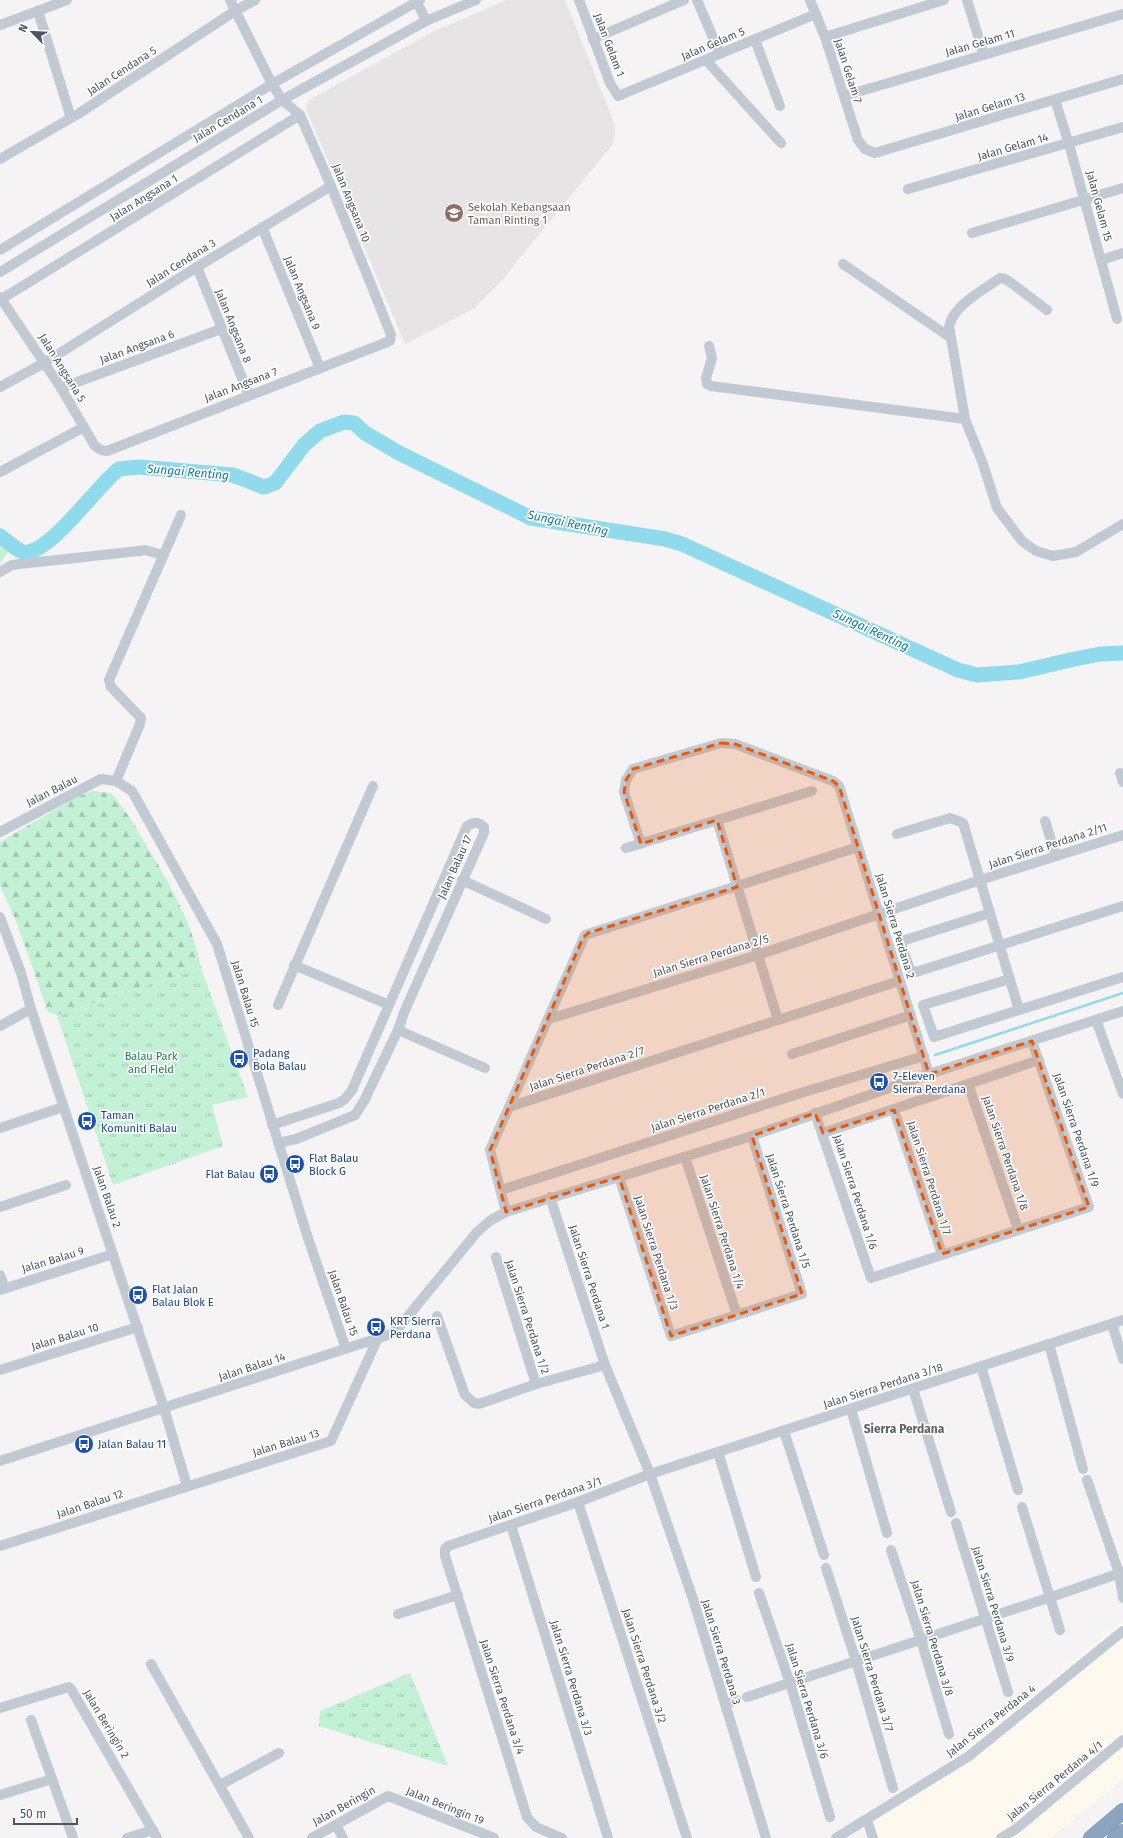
<svg xmlns="http://www.w3.org/2000/svg" width="1123" height="1838" font-family="'Fira Sans',sans-serif">
  <style>
    .commercial { fill: #fdf9ef }
    .education { fill: #e6e4e5 }
    .forest { fill: url(#forest-firs) }
    .park { fill: url(#park-tufts) }
    .lines { fill: none; stroke-linecap: round; stroke-linejoin: round }
    .stream { stroke: #90daee; stroke-width: 2.5 }
    .river { stroke: #90daee; stroke-width: 15 }
    .highway-casing { stroke: #7690ad; stroke-width: 16 }
    .minor { stroke: #c1cad2; stroke-width: 10 }
    .highway { stroke: #8ba5c1; stroke-width: 15 }
    .marked { fill: #e8590c; fill-opacity: 0.2; stroke: #e8590c; stroke-width: 3; stroke-dasharray: 8 5; stroke-linejoin: round }
    .labels { text-anchor: middle; dominant-baseline: central; stroke-width: 3.5; stroke-linejoin: round; paint-order: stroke }
    .street-label { font-size: 11px; fill: #4a5661; stroke: #fff }
    .education-label { font-size: 11px; fill: #785e54; stroke: #fff; text-anchor: start }
    .transit-label { font-size: 11px; fill: #164399; stroke: #fff; text-anchor: start }
    .park-label { font-size: 11px; fill: #17864f; stroke: #fff }
    .water-label { font-size: 12px; font-style: italic; fill: #0c7c9b; stroke: #fff }
    .neighbourhood-label { font-size: 12px; font-weight: bold; fill: #5f6368; stroke: #fff }
  </style>
  <defs>
    <pattern id="forest-firs" width="22" height="20" patternUnits="userSpaceOnUse"><rect width="22" height="20" fill="#c3f1d5"/><path d="M5 1l3.5 6h-7zM16 11l3.5 6h-7z" fill="#a0c6b0"/></pattern>
    <pattern id="park-tufts" width="24" height="20" patternUnits="userSpaceOnUse"><rect width="24" height="20" fill="#c3f1d5"/><path d="M3 7l-1-3M5 7V3M7 7l1-3M15 17l-1-3M17 17v-4M19 17l1-3" fill="none" stroke="#a0c6b0"/></pattern>
  </defs>
  <rect width="100%" height="100%" fill="#f5f3f3"/>
  <path class="commercial" d="M 1123,1621 L 1123,1780 L 1050,1838 L 866,1838 L 859,1816 L 937,1771 Z"/>
  <path class="education" d="M 507,0 L 565,0 L 615,125 L 615,135 L 612,145 L 502,280 L 475,308 L 405,344 L 306,109 L 309,100 L 432,32 Z"/>
  <g class="forest">
    <path d="M 0,528 L 17,540 L 0,563 Z"/>
    <path d="M 92,791 L 111,793 C 125,809 136,827 147,846 C 169,883 193,924 201,968 L 57,1015 L 48,1012 L 16,921 L 0,886 L 0,842 L 75,798 Z"/>
  </g>
  <g class="park">
    <path d="M 201,968 L 248,1097 L 212,1105 L 223,1146 L 113,1185 L 57,1015 Z"/>
    <path d="M 410,1673 L 448,1766 L 319,1726 L 320,1711 Z"/>
  </g>
  <g class="lines">
    <path class="stream" d="M 935,1055 L 1123,993"/>
    <path class="river" d="M 0,536 C 6,540 16,550 23,552 C 49,556 97,485 119,469 L 139,467 L 233,475 L 264,487 L 275,483 L 304,445 L 320,431 L 344,422 L 354,423 L 365,433 L 399,453 L 531,518 L 665,539 L 682,544 L 958,670 L 977,675 L 1019,672 L 1070,660 L 1100,654 L 1123,653"/>
    <defs>
      <g id="highway">
        <path d="M 1091,1838 L 1123,1811"/>
        <path d="M 1115,1838 L 1123,1832"/>
      </g>
    </defs>
    <use href="#highway" class="highway-casing"/>
    <g class="minor">
      <path d="M 416,0 L 426,21"/>
      <path d="M 579,0 L 610,83 L 618,96 L 816,14"/>
      <path d="M 697,0 L 720,54"/>
      <path d="M 810,0 L 825,37 L 858,140 L 865,149 L 875,153 L 1123,79"/>
      <path d="M 967,0 L 984,55"/>
      <path d="M 38,11 L 71,118"/>
      <path d="M 0,25 L 67,0"/>
      <path d="M 825,37 L 944,0"/>
      <path d="M 593,39 L 684,0"/>
      <path d="M 755,40 L 780,106"/>
      <path d="M 706,60 L 781,143"/>
      <path d="M 844,96 L 1123,14"/>
      <path d="M 1055,100 L 1069,144 L 1117,319"/>
      <path d="M 0,159 L 78,114 L 235,11 L 255,0"/>
      <path d="M 908,189 L 1123,127"/>
      <path d="M 262,227 L 320,368"/>
      <path d="M 972,233 L 1123,188"/>
      <path d="M 0,250 L 272,84 L 420,0"/>
      <path d="M 1101,260 L 1123,253"/>
      <path d="M 843,264 L 951,338"/>
      <path d="M 197,267 L 249,395"/>
      <path d="M 0,272 L 282,100 L 426,21 L 476,0"/>
      <path d="M 0,297 L 61,388 L 95,446 L 101,450 L 107,451 L 390,341 L 391,335 L 378,302 L 331,186 L 300,115 L 282,100 L 272,84 L 230,0"/>
      <path d="M 0,300 L 300,115"/>
      <path d="M 709,346 L 712,358 L 706,378 L 707,384 L 711,386 L 965,419 L 983,464 L 997,508 L 1022,541 L 1036,551 L 1053,556 L 1076,552 L 1123,524"/>
      <path d="M 0,387 L 44,363 L 197,267 L 331,186"/>
      <path d="M 61,388 L 221,329"/>
      <path d="M 965,419 L 949,326 C 955,304 982,291 1000,278 L 1005,279 L 1010,282 L 1047,310"/>
      <path d="M 0,472 L 84,427"/>
      <path d="M 0,572 L 12,565 L 20,564 L 139,551 L 145,550 L 163,555"/>
      <path d="M 1120,773 L 1123,782"/>
      <path d="M 116,781 L 140,724 L 141,718 L 111,687 L 109,680 L 181,515"/>
      <path d="M 717,820 L 778,1020"/>
      <path d="M 1045,821 L 1056,856"/>
      <path d="M 0,832 L 101,779 L 116,781 L 132,791 L 217,944 L 307,1235 L 346,1349"/>
      <path d="M 897,834 L 950,818 L 963,823 L 1019,1010"/>
      <path d="M 641,844 L 624,792 L 626,780 L 633,769 L 721,743 L 735,744 L 833,781 L 839,786 L 929,1074"/>
      <path d="M 626,848 L 812,791"/>
      <path d="M 462,880 L 546,919"/>
      <path d="M 990,913 L 902,941 L 901,944 L 910,970 L 916,972 L 1123,906"/>
      <path d="M 0,917 L 21,973 L 31,1009 L 164,1408 L 187,1486"/>
      <path d="M 294,965 L 389,1005"/>
      <path d="M 1010,979 L 923,1005 L 934,1037 L 1123,977"/>
      <path d="M 278,1005 L 373,786"/>
      <path d="M 549,1019 L 758,955 L 980,880 L 1123,835"/>
      <path d="M 1096,1020 L 1123,1094"/>
      <path d="M 0,1026 L 31,1009"/>
      <path d="M 398,1030 L 485,1068"/>
      <path d="M 792,1054 L 911,1015"/>
      <path d="M 968,1084 L 1018,1229"/>
      <path d="M 509,1107 L 585,935 L 858,847"/>
      <path d="M 894,1110 L 942,1254"/>
      <path d="M 815,1113 L 871,1278 L 1089,1207 L 1032,1041"/>
      <path d="M 272,1125 L 339,1103 L 345,1099 L 352,1090 L 467,826 C 474,822 478,821 484,827 L 484,833 L 405,1010 L 398,1030 L 364,1101 L 355,1115 L 296,1139 L 278,1143"/>
      <path d="M 0,1128 L 63,1107"/>
      <path d="M 823,1133 L 1039,1060"/>
      <path d="M 685,1157 L 737,1315"/>
      <path d="M 619,1177 L 671,1336 L 802,1294 L 752,1136"/>
      <path d="M 501,1190 L 804,1092 L 924,1056"/>
      <path d="M 550,1197 L 605,1365 L 650,1474 L 693,1599 L 766,1838"/>
      <path d="M 0,1207 L 66,1185"/>
      <path d="M 506,1212 L 490,1150 L 509,1107 L 899,981"/>
      <path d="M 496,1257 L 536,1384"/>
      <path d="M 0,1275 L 5,1288"/>
      <path d="M 0,1290 L 113,1254"/>
      <path d="M 437,1316 L 465,1395 L 474,1403 L 479,1404 L 536,1384 L 605,1365"/>
      <path d="M 1112,1324 L 1123,1359"/>
      <path d="M 1049,1344 L 1083,1469"/>
      <path d="M 981,1366 L 1018,1490"/>
      <path d="M 0,1370 L 138,1327"/>
      <path d="M 913,1389 L 951,1512"/>
      <path d="M 851,1409 L 887,1533"/>
      <path d="M 784,1431 L 824,1555"/>
      <path d="M 718,1452 L 756,1577"/>
      <path d="M 0,1461 L 391,1334 L 400,1326 L 477,1232 L 491,1220 L 506,1212 L 752,1136 L 929,1074 L 1123,1011"/>
      <path d="M 1087,1480 L 1119,1573 L 1123,1598"/>
      <path d="M 578,1502 L 687,1838"/>
      <path d="M 1022,1507 L 1060,1630"/>
      <path d="M 956,1523 L 1008,1692"/>
      <path d="M 511,1525 L 608,1838"/>
      <path d="M 0,1546 L 331,1441 L 377,1340"/>
      <path d="M 891,1550 L 921,1640 L 949,1734"/>
      <path d="M 826,1568 L 856,1661 L 893,1788"/>
      <path d="M 759,1593 L 790,1683 L 830,1817"/>
      <path d="M 398,1614 L 458,1595"/>
      <path d="M 151,1664 L 249,1838"/>
      <path d="M 747,1697 L 1060,1594 L 1123,1572"/>
      <path d="M 725,1704 L 737,1700"/>
      <path d="M 0,1708 L 69,1687 L 71,1689 L 157,1838"/>
      <path d="M 31,1720 L 73,1838"/>
      <path d="M 220,1785 L 279,1753"/>
      <path d="M 0,1795 L 52,1779"/>
      <path d="M 867,1820 L 873,1838"/>
      <path d="M 336,1825 L 343,1838"/>
      <path d="M 127,1838 L 153,1830"/>
      <path d="M 312,1838 L 388,1796 L 494,1838"/>
      <path d="M 562,1838 L 536,1827 L 527,1817 L 445,1556 L 445,1549 L 448,1546 L 578,1502 L 650,1474 L 1123,1320"/>
      <path d="M 836,1838 L 969,1756 L 1123,1631"/>
      <path d="M 1001,1838 L 1016,1829 L 1123,1740"/>
    </g>
    <use href="#highway" class="highway"/>
  </g>
  <path class="marked" d="M 721,743 L 735,744 L 833,781 L 839,786 L 929,1074 L 1032,1041 L 1089,1207 L 942,1254 L 894,1110 L 823,1133 L 815,1113 L 752,1136 L 802,1294 L 671,1336 L 619,1177 L 506,1212 L 490,1150 L 583,938 L 588,933 L 737,887 L 717,820 L 641,844 L 624,792 L 626,780 L 633,769 Z"/>
  <defs>
    <symbol id="school-disc" viewBox="-11 -11 22 22"><circle r="9.5" fill="#8d6e63" stroke="#fff"/><path d="M0-5L7-2L0 1L-7-2ZM-4 1L0 2.5L4 1V4Q0 6-4 4Z" fill="#fff"/></symbol>
    <symbol id="bus-disc" viewBox="-11 -11 22 22"><circle r="9.5" fill="#1a4fb4" stroke="#fff"/><path d="M-5-6H5V4H4V6H2V4H-2V6H-4V4H-5ZM-3.5-4V0h7V-4ZM-3.5 1.2v1.5H-2V1.2ZM2 1.2v1.5H3.5V1.2Z" fill="#fff"/></symbol>
  </defs>
  <g fill-rule="evenodd">
    <use href="#school-disc" x="443" y="202" width="22" height="22"/>
    <use href="#bus-disc" x="228" y="1048" width="22" height="22"/>
    <use href="#bus-disc" x="868" y="1071" width="22" height="22"/>
    <use href="#bus-disc" x="76" y="1110" width="22" height="22"/>
    <use href="#bus-disc" x="284" y="1153" width="22" height="22"/>
    <use href="#bus-disc" x="258" y="1163" width="22" height="22"/>
    <use href="#bus-disc" x="127" y="1284" width="22" height="22"/>
    <use href="#bus-disc" x="365" y="1316" width="22" height="22"/>
    <use href="#bus-disc" x="73" y="1433" width="22" height="22"/>
  </g>
  <g class="labels">
    <g class="street-label">
      <text transform="translate(980 43) rotate(-16)">Jalan Gelam 11</text>
      <text transform="translate(713 44) rotate(-23)">Jalan Gelam 5</text>
      <text transform="translate(609 45) rotate(69)">Jalan Gelam 1</text>
      <text transform="translate(122 71) rotate(-33)">Jalan Cendana 5</text>
      <text transform="translate(848 71) rotate(72)">Jalan Gelam 7</text>
      <text transform="translate(990 107) rotate(-17)">Jalan Gelam 13</text>
      <text transform="translate(228 119) rotate(-31)">Jalan Cendana 1</text>
      <text transform="translate(1013 147) rotate(-16)">Jalan Gelam 14</text>
      <text transform="translate(144 198) rotate(-32)">Jalan Angsana 1</text>
      <text transform="translate(351 203) rotate(68)">Jalan Angsana 10</text>
      <text transform="translate(1099 206) rotate(75)">Jalan Gelam 15</text>
      <text transform="translate(181 263) rotate(-32)">Jalan Cendana 3</text>
      <text transform="translate(302 293) rotate(68)">Jalan Angsana 9</text>
      <text transform="translate(233 326) rotate(68)">Jalan Angsana 8</text>
      <text transform="translate(137 347) rotate(-20)">Jalan Angsana 6</text>
      <text transform="translate(62 368) rotate(58)">Jalan Angsana 5</text>
      <text transform="translate(241 385) rotate(-21)">Jalan Angsana 7</text>
      <text transform="translate(52 791) rotate(-27)">Jalan Balau</text>
      <text transform="translate(1048 846) rotate(-18)">Jalan Sierra Perdana 2/11</text>
      <text transform="translate(455 867) rotate(-66)">Jalan Balau 17</text>
      <text transform="translate(895 926) rotate(73)">Jalan Sierra Perdana 2</text>
      <text transform="translate(711 956) rotate(-17)">Jalan Sierra Perdana 2/5</text>
      <text transform="translate(245 994) rotate(73)">Jalan Balau 15</text>
      <text transform="translate(587 1069) rotate(-18)">Jalan Sierra Perdana 2/7</text>
      <text transform="translate(708 1110) rotate(-18)">Jalan Sierra Perdana 2/1</text>
      <text transform="translate(1076 1130) rotate(71)">Jalan Sierra Perdana 1/9</text>
      <text transform="translate(1005 1153) rotate(71)">Jalan Sierra Perdana 1/8</text>
      <text transform="translate(929 1178) rotate(72)">Jalan Sierra Perdana 1/7</text>
      <text transform="translate(855 1192) rotate(72)">Jalan Sierra Perdana 1/6</text>
      <text transform="translate(107 1197) rotate(71)">Jalan Balau 2</text>
      <text transform="translate(788 1211) rotate(72)">Jalan Sierra Perdana 1/5</text>
      <text transform="translate(722 1232) rotate(72)">Jalan Sierra Perdana 1/4</text>
      <text transform="translate(656 1253) rotate(72)">Jalan Sierra Perdana 1/3</text>
      <text transform="translate(53 1260) rotate(-17)">Jalan Balau 9</text>
      <text transform="translate(589 1277) rotate(72)">Jalan Sierra Perdana 1</text>
      <text transform="translate(343 1303) rotate(71)">Jalan Balau 15</text>
      <text transform="translate(527 1317) rotate(72)">Jalan Sierra Perdana 1/2</text>
      <text transform="translate(65 1337) rotate(-17)">Jalan Balau 10</text>
      <text transform="translate(252 1367) rotate(-18)">Jalan Balau 14</text>
      <text transform="translate(883 1386) rotate(-18)">Jalan Sierra Perdana 3/18</text>
      <text transform="translate(286 1443) rotate(-17)">Jalan Balau 13</text>
      <text transform="translate(545 1500) rotate(-19)">Jalan Sierra Perdana 3/1</text>
      <text transform="translate(90 1504) rotate(-18)">Jalan Balau 12</text>
      <text transform="translate(993 1604) rotate(73)">Jalan Sierra Perdana 3/9</text>
      <text transform="translate(932 1638) rotate(73)">Jalan Sierra Perdana 3/8</text>
      <text transform="translate(721 1652) rotate(73)">Jalan Sierra Perdana 3</text>
      <text transform="translate(644 1666) rotate(72)">Jalan Sierra Perdana 3/2</text>
      <text transform="translate(872 1674) rotate(73)">Jalan Sierra Perdana 3/7</text>
      <text transform="translate(571 1678) rotate(73)">Jalan Sierra Perdana 3/3</text>
      <text transform="translate(502 1697) rotate(72)">Jalan Sierra Perdana 3/4</text>
      <text transform="translate(807 1701) rotate(73)">Jalan Sierra Perdana 3/6</text>
      <text transform="translate(991 1721) rotate(-38)">Jalan Sierra Perdana 4</text>
      <text transform="translate(106 1724) rotate(59)">Jalan Beringin 2</text>
      <text transform="translate(1055 1781) rotate(-39)">Jalan Sierra Perdana 4/1</text>
      <text transform="translate(344 1806) rotate(-29)">Jalan Beringin</text>
      <text transform="translate(445 1806) rotate(22)">Jalan Beringin 19</text>
    </g>
    <g class="education-label">
      <text x="468" y="207">Sekolah Kebangsaan<tspan x="468" dy="13">Taman Rinting 1</tspan></text>
    </g>
    <g class="transit-label">
      <text x="253" y="1053">Padang<tspan x="253" dy="13">Bola Balau</tspan></text>
      <text x="893" y="1076">7-Eleven<tspan x="893" dy="13">Sierra Perdana</tspan></text>
      <text x="101" y="1115">Taman<tspan x="101" dy="13">Komuniti Balau</tspan></text>
      <text x="309" y="1158">Flat Balau<tspan x="309" dy="13">Block G</tspan></text>
      <text x="255" y="1174" text-anchor="end">Flat Balau</text>
      <text x="152" y="1289">Flat Jalan<tspan x="152" dy="13">Balau Blok E</tspan></text>
      <text x="390" y="1321">KRT Sierra<tspan x="390" dy="13">Perdana</tspan></text>
      <text x="98" y="1444">Jalan Balau 11</text>
    </g>
    <g class="park-label">
      <text x="151" y="1056">Balau Park<tspan x="151" dy="13">and Field</tspan></text>
    </g>
    <g class="water-label">
      <text transform="translate(188 472) rotate(5)">Sungai Renting</text>
      <text transform="translate(568 523) rotate(12)">Sungai Renting</text>
      <text transform="translate(871 630) rotate(25)">Sungai Renting</text>
    </g>
    <g class="neighbourhood-label">
      <text x="904" y="1429">Sierra Perdana</text>
    </g>
  </g>
  <g transform="translate(32 32) rotate(294)" stroke="#ffffff" stroke-width="3" paint-order="stroke">
  <path d="M0-3L7 15L0 10L-7 15Z" fill="#4a5661"/>
  <text y="-6" font-size="11" font-weight="bold" text-anchor="middle" fill="#4a5661">N</text>
  </g>
  <path d="M14 1818v6h63v-6" fill="none" stroke="#4a5661" stroke-width="2"/>
  <text x="20" y="1818" font-size="12" fill="#4a5661" stroke="#ffffff" stroke-width="3" paint-order="stroke">50 m</text>
</svg>
